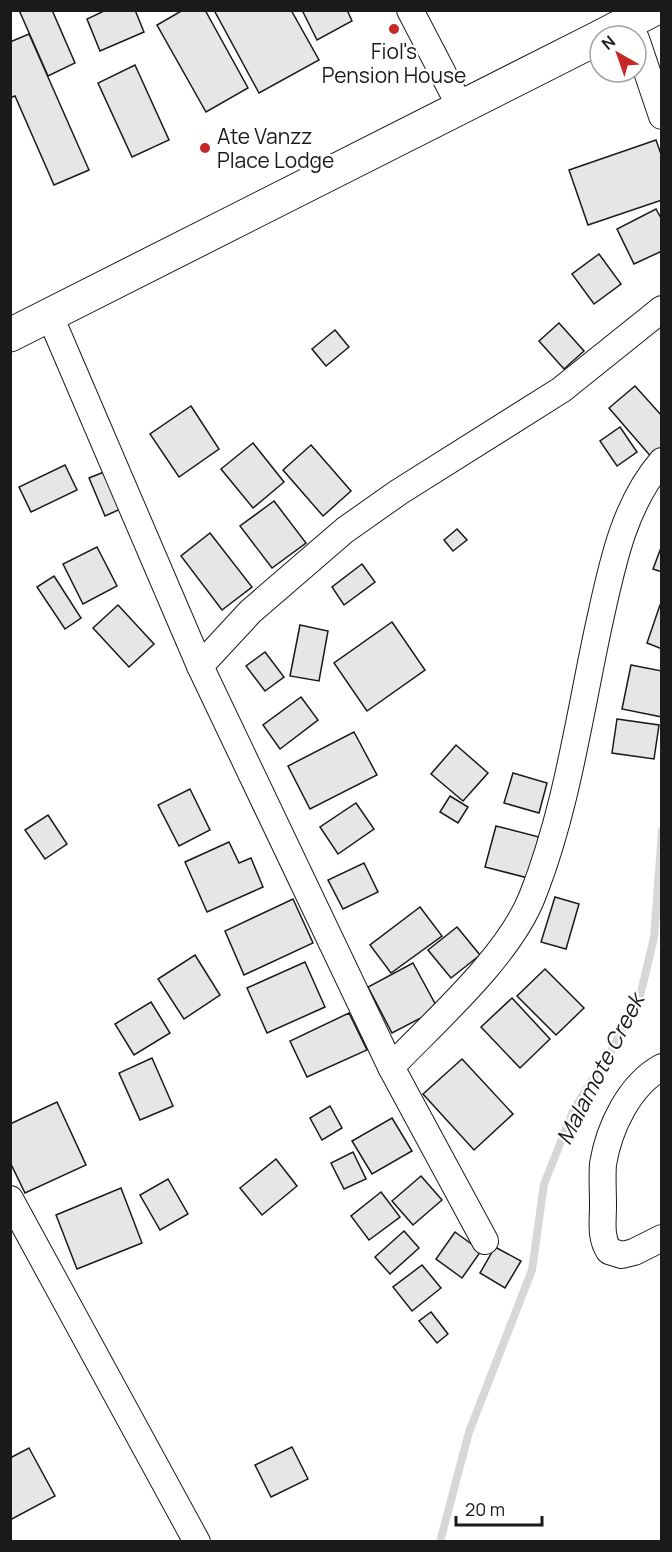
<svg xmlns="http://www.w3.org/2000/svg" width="672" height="1552" font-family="Manrope,sans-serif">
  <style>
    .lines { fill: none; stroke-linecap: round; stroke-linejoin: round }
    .stream { stroke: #d7d7d7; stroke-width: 8 }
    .building { fill: #e6e6e6; stroke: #1a1a1a; stroke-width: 1.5 }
    .minor-casing { stroke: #1a1a1a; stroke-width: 28 }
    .trunk-casing { stroke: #1a1a1a; stroke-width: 35 }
    .minor { stroke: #fff; stroke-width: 26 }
    .trunk { stroke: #fff; stroke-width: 33 }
    .poi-dot { fill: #c62828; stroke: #fff; stroke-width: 2 }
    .labels { text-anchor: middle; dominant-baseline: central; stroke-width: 4.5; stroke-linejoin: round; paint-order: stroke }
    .poi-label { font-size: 21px; fill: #1a1a1a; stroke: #fff }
    .water-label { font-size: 22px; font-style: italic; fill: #1a1a1a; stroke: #fff }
  </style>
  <rect width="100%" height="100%" fill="#fff"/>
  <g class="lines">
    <path class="stream" d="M 440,1542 L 469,1432 L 532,1270 L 544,1184 L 574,1109 L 611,1051 L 640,996 L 654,938 L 662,831"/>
  </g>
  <g class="building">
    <path d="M 19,10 L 52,10 L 75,63 L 48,76 Z"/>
    <path d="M 106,10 L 135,10 L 144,32 L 100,51 L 87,19 Z"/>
    <path d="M 183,10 L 205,10 L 248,88 L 206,112 L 157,25 Z"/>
    <path d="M 214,10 L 291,10 L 319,60 L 259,93 Z"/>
    <path d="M 302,10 L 347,10 L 352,21 L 317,40 Z"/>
    <path d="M 29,34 L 89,170 L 54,185 L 15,96 L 10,98 L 10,42 Z"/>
    <path d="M 135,65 L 169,140 L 132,157 L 98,83 Z"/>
    <path d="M 656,140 L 662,157 L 662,200 L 588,225 L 569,170 Z"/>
    <path d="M 656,209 L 662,220 L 662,251 L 634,264 L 617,229 Z"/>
    <path d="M 599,254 L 621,284 L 594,304 L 572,274 Z"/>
    <path d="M 559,323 L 584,351 L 564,369 L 539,341 Z"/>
    <path d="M 335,330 L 349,347 L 326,366 L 312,349 Z"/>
    <path d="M 635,386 L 662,416 L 662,451 L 653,459 L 609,408 Z"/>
    <path d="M 191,406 L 219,449 L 179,477 L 150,434 Z"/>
    <path d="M 620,427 L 637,452 L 617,466 L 600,441 Z"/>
    <path d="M 253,443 L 284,482 L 253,508 L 221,469 Z"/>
    <path d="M 311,445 L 351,491 L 323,516 L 283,470 Z"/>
    <path d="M 65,465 L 77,490 L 31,512 L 19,487 Z"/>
    <path d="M 109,470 L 125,507 L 105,516 L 89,478 Z"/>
    <path d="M 274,501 L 306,543 L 272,568 L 240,526 Z"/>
    <path d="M 457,529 L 467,540 L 453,551 L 444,540 Z"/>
    <path d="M 210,533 L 252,587 L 222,610 L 181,556 Z"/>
    <path d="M 662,545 L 662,572 L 653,569 Z"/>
    <path d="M 97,547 L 117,586 L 83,604 L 63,564 Z"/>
    <path d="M 362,564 L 375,582 L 344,605 L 332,587 Z"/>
    <path d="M 54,576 L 81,618 L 65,629 L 37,587 Z"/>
    <path d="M 118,605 L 154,644 L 129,667 L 93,628 Z"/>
    <path d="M 660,605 L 662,605 L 662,649 L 647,643 Z"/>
    <path d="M 392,622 L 425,670 L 367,711 L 334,663 Z"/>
    <path d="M 300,625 L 328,631 L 319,681 L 290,676 Z"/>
    <path d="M 265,652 L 284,677 L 265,691 L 246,666 Z"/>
    <path d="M 631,665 L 662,671 L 662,717 L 622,709 Z"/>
    <path d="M 301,697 L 318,720 L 280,749 L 263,725 Z"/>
    <path d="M 617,719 L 659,725 L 654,759 L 612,753 Z"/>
    <path d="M 354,732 L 377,775 L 310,809 L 288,766 Z"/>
    <path d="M 456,745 L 488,773 L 463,801 L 431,774 Z"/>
    <path d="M 513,773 L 547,783 L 539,813 L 504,803 Z"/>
    <path d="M 190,789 L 210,830 L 179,846 L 158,805 Z"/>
    <path d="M 450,796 L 468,807 L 458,823 L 440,812 Z"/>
    <path d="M 356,803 L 374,829 L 338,854 L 320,827 Z"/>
    <path d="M 48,815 L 67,844 L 45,859 L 25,830 Z"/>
    <path d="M 496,826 L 539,837 L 528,878 L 485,867 Z"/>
    <path d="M 229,842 L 239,863 L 251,858 L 263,887 L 207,912 L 185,862 Z"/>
    <path d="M 364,863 L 378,892 L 343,909 L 328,880 Z"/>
    <path d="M 555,897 L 579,904 L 566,949 L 541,942 Z"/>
    <path d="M 293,899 L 313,943 L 244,975 L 225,931 Z"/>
    <path d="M 420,907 L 442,936 L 391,973 L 370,945 Z"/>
    <path d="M 457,927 L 480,955 L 451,978 L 428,950 Z"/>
    <path d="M 195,955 L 220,995 L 184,1019 L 158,979 Z"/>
    <path d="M 305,962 L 325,1007 L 267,1033 L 247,988 Z"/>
    <path d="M 413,963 L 438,1009 L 392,1033 L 368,987 Z"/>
    <path d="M 545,969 L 584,1008 L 556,1035 L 517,996 Z"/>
    <path d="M 512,998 L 550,1039 L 520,1068 L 481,1027 Z"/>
    <path d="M 151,1002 L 170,1033 L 134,1055 L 115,1024 Z"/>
    <path d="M 349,1013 L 367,1050 L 307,1077 L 290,1041 Z"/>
    <path d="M 152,1058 L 173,1106 L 140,1120 L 119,1073 Z"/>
    <path d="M 462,1059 L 513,1114 L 474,1150 L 423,1094 Z"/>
    <path d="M 57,1102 L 86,1165 L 25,1193 L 10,1162 L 10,1124 Z"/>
    <path d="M 330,1106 L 342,1128 L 322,1140 L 310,1118 Z"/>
    <path d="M 392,1118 L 412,1151 L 372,1174 L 352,1141 Z"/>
    <path d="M 353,1152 L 366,1179 L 344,1189 L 331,1163 Z"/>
    <path d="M 276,1159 L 297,1186 L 262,1215 L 240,1188 Z"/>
    <path d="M 421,1176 L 442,1200 L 413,1225 L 392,1201 Z"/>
    <path d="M 168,1179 L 188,1214 L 160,1230 L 140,1195 Z"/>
    <path d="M 121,1188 L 142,1243 L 77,1269 L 56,1215 Z"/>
    <path d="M 381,1192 L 400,1217 L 369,1240 L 351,1216 Z"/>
    <path d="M 404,1231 L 419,1248 L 390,1274 L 375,1257 Z"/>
    <path d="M 455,1232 L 481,1251 L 462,1278 L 436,1259 Z"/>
    <path d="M 495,1247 L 521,1261 L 505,1288 L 480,1273 Z"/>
    <path d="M 422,1265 L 441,1288 L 412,1311 L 393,1287 Z"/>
    <path d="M 431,1312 L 448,1334 L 437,1343 L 419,1321 Z"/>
    <path d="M 292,1447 L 308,1479 L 271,1497 L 255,1465 Z"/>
    <path d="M 29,1448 L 55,1496 L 10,1520 L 10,1458 Z"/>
  </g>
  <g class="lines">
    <defs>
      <g id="minor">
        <path d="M 410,10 L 461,108"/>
        <path d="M 636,39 L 662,116"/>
        <path d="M 50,316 L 200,666 L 391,1067 L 485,1241"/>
        <path d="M 200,666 L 250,612 L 345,530 L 399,492 L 561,390 L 662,309"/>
        <path d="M 391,1067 C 436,1020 508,957 532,897 C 566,812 579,718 598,629 C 611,571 622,507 662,461"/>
        <path d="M 662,1067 C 629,1085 609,1128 603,1164 C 602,1177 603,1192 603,1206 C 603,1221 600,1237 609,1251 L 622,1255 L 634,1252 L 662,1238"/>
        <path d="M 10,1199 L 197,1542"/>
      </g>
      <g id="trunk">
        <path d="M 602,36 L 652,10"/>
        <path d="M 10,335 L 600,37"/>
      </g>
    </defs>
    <use href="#minor" class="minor-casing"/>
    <use href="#trunk" class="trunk-casing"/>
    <use href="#minor" class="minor"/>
    <use href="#trunk" class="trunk"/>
  </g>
  <g class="poi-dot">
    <circle cx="394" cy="29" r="6"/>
    <circle cx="205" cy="148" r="6"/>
  </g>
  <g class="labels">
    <g class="poi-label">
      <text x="394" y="51">Fiol's<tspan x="394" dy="24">Pension House</tspan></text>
      <text x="217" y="136" text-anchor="start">Ate Vanzz<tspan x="217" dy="24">Place Lodge</tspan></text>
    </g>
    <g class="water-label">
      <text transform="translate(600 1069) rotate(-63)">Malamote Creek</text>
    </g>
  </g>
  <rect width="672" height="1552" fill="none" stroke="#1a1a1a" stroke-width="24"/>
  <g transform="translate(618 54) rotate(320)"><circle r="28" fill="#ffffff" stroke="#a3a3a3" stroke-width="1.5"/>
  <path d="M0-4.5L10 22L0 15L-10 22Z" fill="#c62828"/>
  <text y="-9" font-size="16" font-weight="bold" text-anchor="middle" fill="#1a1a1a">N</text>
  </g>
  <path d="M456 1516v9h86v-9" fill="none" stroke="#1a1a1a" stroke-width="3"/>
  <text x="465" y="1516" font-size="18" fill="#1a1a1a" stroke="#ffffff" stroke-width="4.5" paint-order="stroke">20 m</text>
</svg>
